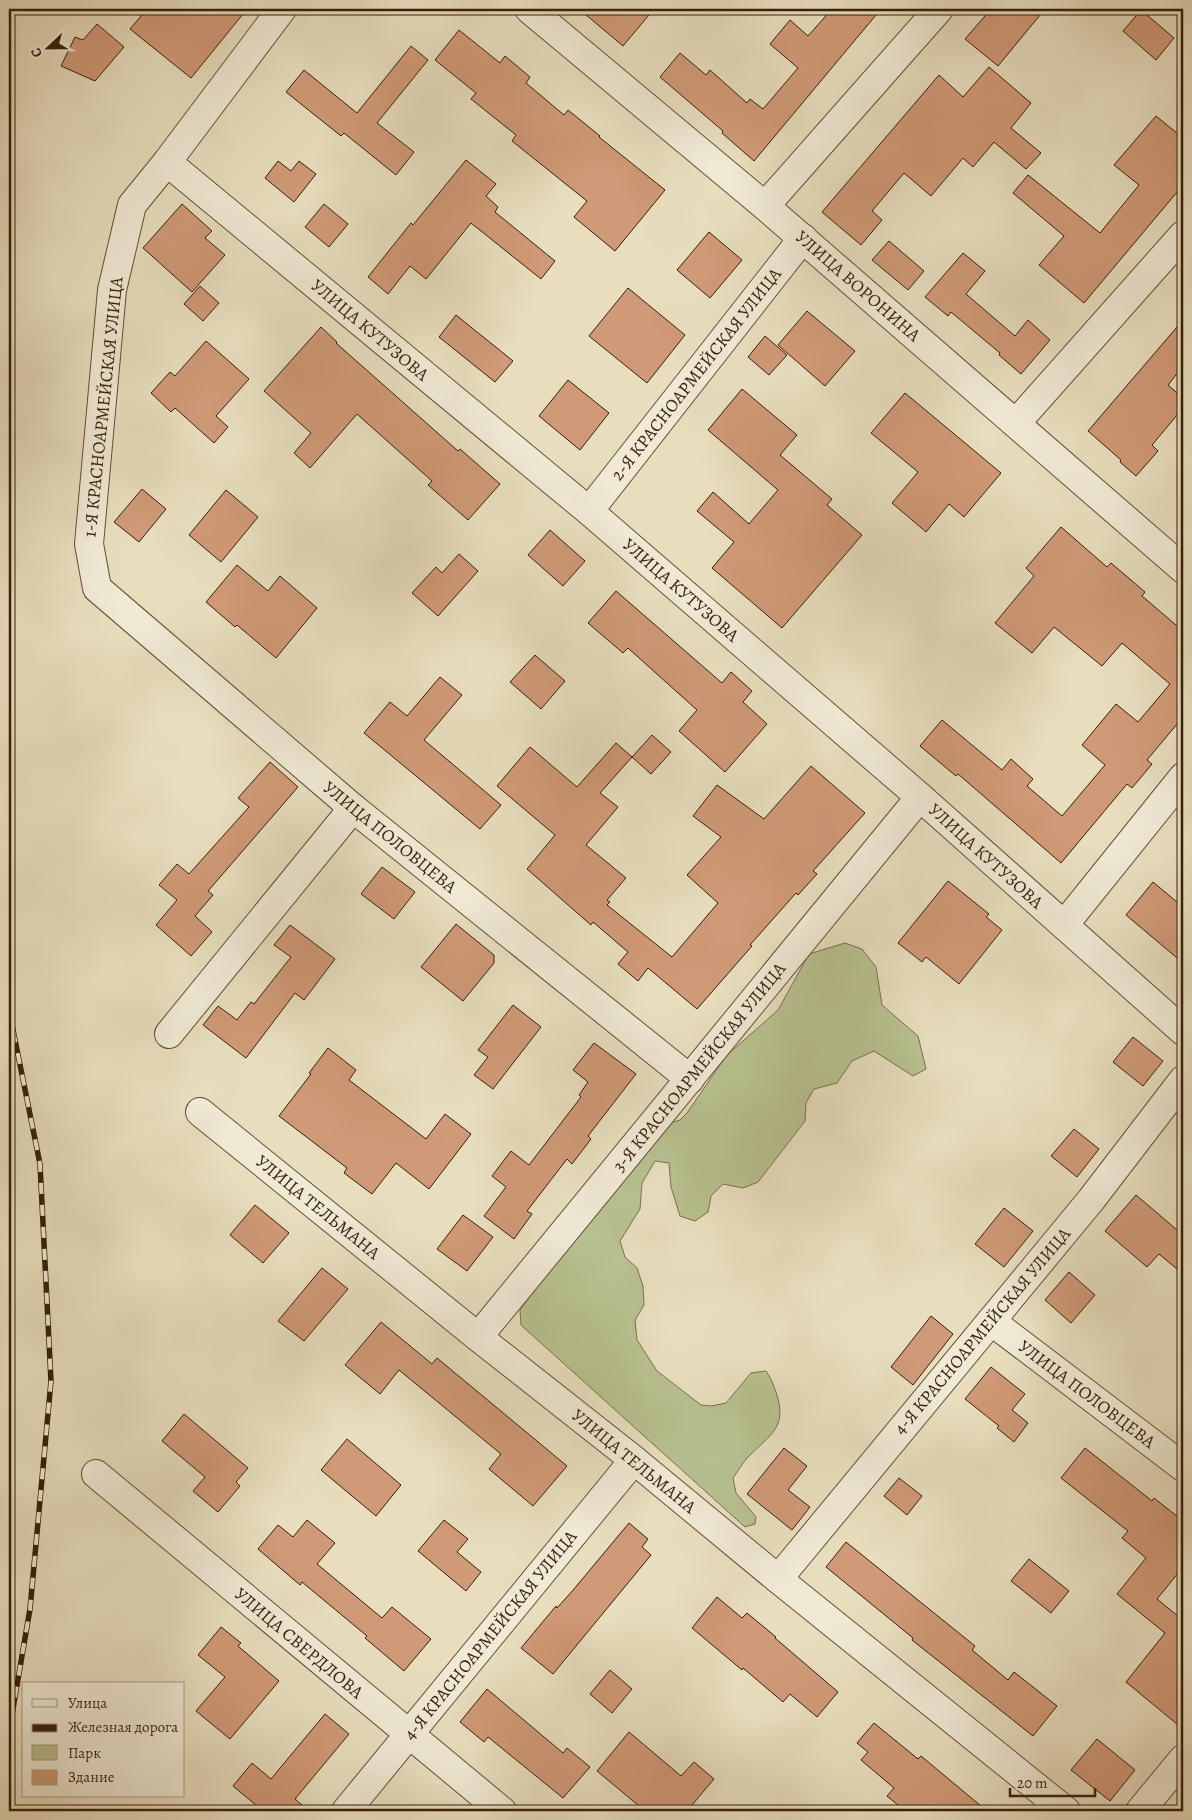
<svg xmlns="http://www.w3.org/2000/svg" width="1192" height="1820" font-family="Alegreya,serif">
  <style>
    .green { fill: #b8c190; stroke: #78704d }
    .building { fill: #d09977; stroke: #371f0a }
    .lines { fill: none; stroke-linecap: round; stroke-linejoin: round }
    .street-casing { stroke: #634f37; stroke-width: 30 }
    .street { stroke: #f0ead5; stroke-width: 28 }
    .rail-casing { stroke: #371f0a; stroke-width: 5.5 }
    .rail { stroke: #f0ead5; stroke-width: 4; stroke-dasharray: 11; stroke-linecap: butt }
    .labels { text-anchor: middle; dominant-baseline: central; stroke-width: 4; stroke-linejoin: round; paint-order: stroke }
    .street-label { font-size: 18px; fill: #371f0a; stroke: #f0ead5 }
  </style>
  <rect width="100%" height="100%" fill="#e8debe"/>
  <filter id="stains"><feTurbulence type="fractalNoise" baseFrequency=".004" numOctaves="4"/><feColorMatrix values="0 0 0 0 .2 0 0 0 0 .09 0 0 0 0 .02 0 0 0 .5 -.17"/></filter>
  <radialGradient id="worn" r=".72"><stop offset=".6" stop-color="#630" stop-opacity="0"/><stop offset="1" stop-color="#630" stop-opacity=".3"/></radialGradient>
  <path class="green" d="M 845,943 L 862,949 L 876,967 L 882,1005 L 918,1036 L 926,1069 L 913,1076 L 874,1051 L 852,1061 L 837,1083 L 814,1089 L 806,1103 L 805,1121 L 758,1182 L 743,1188 L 723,1184 L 711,1196 L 708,1212 L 695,1221 L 680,1216 L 671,1187 L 669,1163 L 655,1161 L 642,1183 L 640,1209 L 620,1241 L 625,1257 L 637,1268 L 643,1286 L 644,1305 L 635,1320 L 637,1340 L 657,1371 L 701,1405 L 711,1406 L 726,1403 L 751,1373 L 766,1371 C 771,1378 773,1384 776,1392 C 788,1427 771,1434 749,1456 C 743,1462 738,1471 733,1478 L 736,1493 L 756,1517 L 755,1524 L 745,1527 L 521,1325 L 520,1310 L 651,1129 L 680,1120 L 687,1113 L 726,1056 L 778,1010 L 809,954 Z"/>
  <g class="building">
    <path d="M 147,9 L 247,9 L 191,78 L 130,29 Z"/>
    <path d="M 579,9 L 654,9 L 623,46 Z"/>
    <path d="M 832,9 L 881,9 L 754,161 L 722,133 L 723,131 L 660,77 L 680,53 L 706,75 L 710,70 L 747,103 L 750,99 L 763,109 L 798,68 L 770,44 L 790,20 L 808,36 Z"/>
    <path d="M 991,9 L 1045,9 L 998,66 L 965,39 Z"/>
    <path d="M 1141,10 L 1174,38 L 1156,60 L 1123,31 Z"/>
    <path d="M 97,24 L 124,47 L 95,81 L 61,66 L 75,37 L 83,40 Z"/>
    <path d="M 459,30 L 500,63 L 505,56 L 530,77 L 526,83 L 564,115 L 568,110 L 600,136 L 599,137 L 665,190 L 615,251 L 574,217 L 587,201 L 512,141 L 516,135 L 471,99 L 476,93 L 435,60 Z"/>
    <path d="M 411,46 L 428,60 L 377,123 L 414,152 L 396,175 L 344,133 L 341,136 L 286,92 L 304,70 L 357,113 Z"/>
    <path d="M 989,67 L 1031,103 L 1011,128 L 1041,153 L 1026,169 L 994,142 L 973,167 L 963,158 L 931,196 L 904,173 L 872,211 L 882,220 L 861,245 L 822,212 L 939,75 L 963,97 Z"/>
    <path d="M 1156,116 L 1183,138 L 1183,185 L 1084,303 L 1039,265 L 1064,236 L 1013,193 L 1028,175 L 1100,233 L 1139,185 L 1114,165 Z"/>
    <path d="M 466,160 L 496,184 L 486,196 L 498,207 L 495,212 L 555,261 L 541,279 L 471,223 L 426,279 L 410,266 L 388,294 L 368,277 L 411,223 L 413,225 Z"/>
    <path d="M 278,161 L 291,171 L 299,161 L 316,174 L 294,202 L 265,178 Z"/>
    <path d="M 182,204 L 212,231 L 205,238 L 225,255 L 192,292 L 143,248 Z"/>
    <path d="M 324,204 L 348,224 L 329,247 L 305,227 Z"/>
    <path d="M 709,232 L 742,260 L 710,298 L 677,270 Z"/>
    <path d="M 889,241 L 924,271 L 908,290 L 872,260 Z"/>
    <path d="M 963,253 L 985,271 L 966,294 L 1015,336 L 1028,320 L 1050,340 L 1021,374 L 999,355 L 1000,353 L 951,312 L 948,316 L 925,297 Z"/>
    <path d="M 200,286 L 219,303 L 203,321 L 184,304 Z"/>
    <path d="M 628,288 L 685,335 L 647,383 L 589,336 Z"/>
    <path d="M 807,311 L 855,351 L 825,386 L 778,345 Z"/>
    <path d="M 456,315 L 513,361 L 495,382 L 439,337 Z"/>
    <path d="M 1183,320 L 1183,366 L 1168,385 L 1183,398 L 1183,408 L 1152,445 L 1158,451 L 1136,476 L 1120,462 L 1121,460 L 1088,431 Z"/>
    <path d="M 321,327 L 337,342 L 336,343 L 458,451 L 460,449 L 500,484 L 468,520 L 428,485 L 432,481 L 357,414 L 310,468 L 294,453 L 311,433 L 264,391 Z"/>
    <path d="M 765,336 L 787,355 L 769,375 L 748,357 Z"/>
    <path d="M 206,341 L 249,379 L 216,416 L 228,427 L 214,443 L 175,408 L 171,412 L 151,393 L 170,372 L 175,376 Z"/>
    <path d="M 568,380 L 609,413 L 580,450 L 539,416 Z"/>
    <path d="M 742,389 L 797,435 L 780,455 L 832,499 L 827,505 L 862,535 L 782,628 L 712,568 L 734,542 L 697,511 L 713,492 L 749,524 L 778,490 L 708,430 Z"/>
    <path d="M 905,393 L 1001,473 L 964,517 L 949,504 L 926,532 L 892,503 L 918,472 L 871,433 Z"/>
    <path d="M 142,489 L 166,509 L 139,542 L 114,522 Z"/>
    <path d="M 226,490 L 258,517 L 221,562 L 189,535 Z"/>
    <path d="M 1061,527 L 1107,567 L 1111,563 L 1145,592 L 1142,596 L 1183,631 L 1183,717 L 1147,760 L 1152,764 L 1132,788 L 1127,784 L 1061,863 L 958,774 L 956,776 L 920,746 L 942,720 L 1002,770 L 1011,759 L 1033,779 L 1027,786 L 1062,816 L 1105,765 L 1082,745 L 1116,704 L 1138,722 L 1170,684 L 1122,643 L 1102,666 L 1054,627 L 1032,653 L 995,623 L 1034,576 L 1026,568 Z"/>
    <path d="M 550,530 L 585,561 L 563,586 L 528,555 Z"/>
    <path d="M 459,554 L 478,571 L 438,616 L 412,593 L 436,567 L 442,573 Z"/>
    <path d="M 237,565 L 268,591 L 280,576 L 317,608 L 276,658 L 237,625 L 235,627 L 206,602 Z"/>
    <path d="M 616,591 L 722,683 L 731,672 L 752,691 L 743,702 L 767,724 L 725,772 L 679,731 L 697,710 L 628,648 L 623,653 L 588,623 Z"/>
    <path d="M 535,655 L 565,681 L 541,709 L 510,682 Z"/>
    <path d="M 440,677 L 462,695 L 424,740 L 501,805 L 480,829 L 364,733 L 390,702 L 407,716 Z"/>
    <path d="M 652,735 L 671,752 L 651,774 L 632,757 Z"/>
    <path d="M 616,743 L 632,757 L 600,793 L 618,807 L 586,845 L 626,878 L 607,900 L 610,902 L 607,905 L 672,957 L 718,903 L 687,875 L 721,837 L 693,816 L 717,785 L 764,819 L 811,766 L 865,813 L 813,871 L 817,874 L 798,895 L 796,893 L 750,945 L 752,946 L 697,1009 L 648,968 L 638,981 L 618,964 L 628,952 L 593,922 L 591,925 L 527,869 L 555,835 L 497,786 L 530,747 L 577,787 Z"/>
    <path d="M 270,762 L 298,787 L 208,891 L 213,895 L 195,916 L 212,932 L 191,956 L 156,925 L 177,900 L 159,885 L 177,864 L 189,874 L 249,807 L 238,798 Z"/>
    <path d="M 382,867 L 415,892 L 394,919 L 361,894 Z"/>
    <path d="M 948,881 L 989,914 L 986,917 L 1002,930 L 959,984 L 926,957 L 922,962 L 898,943 Z"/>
    <path d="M 1153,882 L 1183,907 L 1183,963 L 1126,915 Z"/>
    <path d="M 456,924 L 494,955 L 494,963 L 463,1001 L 421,967 Z"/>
    <path d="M 290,925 L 335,959 L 304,1000 L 295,993 L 246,1058 L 203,1025 L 218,1006 L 237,1020 L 251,1002 L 254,1004 L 291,957 L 274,945 Z"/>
    <path d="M 513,1005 L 541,1027 L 493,1089 L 474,1075 L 488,1057 L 478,1050 Z"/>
    <path d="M 1133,1037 L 1163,1061 L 1143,1086 L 1113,1062 Z"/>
    <path d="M 594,1043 L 636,1074 L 588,1136 L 591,1139 L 572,1164 L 567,1159 L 527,1211 L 532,1214 L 514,1239 L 484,1216 L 506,1187 L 492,1176 L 511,1151 L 529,1165 L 581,1097 L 579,1095 L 588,1082 L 573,1070 Z"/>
    <path d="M 328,1048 L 356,1070 L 349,1080 L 426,1139 L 445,1114 L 471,1134 L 429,1189 L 396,1163 L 372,1194 L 344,1173 L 347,1168 L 279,1116 L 311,1074 L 309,1073 Z"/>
    <path d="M 1074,1129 L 1099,1149 L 1077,1177 L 1051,1156 Z"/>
    <path d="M 1136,1195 L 1183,1235 L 1183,1274 L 1159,1254 L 1147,1267 L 1105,1231 Z"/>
    <path d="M 255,1205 L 289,1233 L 263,1263 L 230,1235 Z"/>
    <path d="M 1004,1208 L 1033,1231 L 1004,1267 L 975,1244 Z"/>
    <path d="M 463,1215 L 493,1237 L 467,1271 L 437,1249 Z"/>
    <path d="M 322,1268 L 348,1289 L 304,1341 L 278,1321 Z"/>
    <path d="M 1069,1272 L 1095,1295 L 1071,1323 L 1045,1300 Z"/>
    <path d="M 931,1316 L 953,1334 L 913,1385 L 891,1367 Z"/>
    <path d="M 381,1322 L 432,1364 L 437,1358 L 567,1466 L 533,1506 L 489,1469 L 501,1454 L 399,1370 L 380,1394 L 345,1365 Z"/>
    <path d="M 991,1367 L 1025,1394 L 1012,1410 L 1028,1423 L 1014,1442 L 997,1428 L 999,1426 L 965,1399 Z"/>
    <path d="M 184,1414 L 248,1468 L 236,1482 L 240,1486 L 218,1512 L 193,1491 L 205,1477 L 162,1441 Z"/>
    <path d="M 347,1439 L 401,1485 L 376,1516 L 321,1470 Z"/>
    <path d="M 784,1448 L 807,1466 L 788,1490 L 810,1507 L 792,1530 L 747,1494 Z"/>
    <path d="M 1085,1448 L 1152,1501 L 1154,1498 L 1183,1521 L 1183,1567 L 1157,1599 L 1178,1616 L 1183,1610 L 1183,1729 L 1126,1682 L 1165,1633 L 1117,1594 L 1146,1558 L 1122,1538 L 1128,1531 L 1061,1478 Z"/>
    <path d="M 899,1478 L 922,1496 L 907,1515 L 884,1496 Z"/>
    <path d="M 307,1520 L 335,1543 L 317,1564 L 382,1618 L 392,1607 L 431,1639 L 404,1671 L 365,1638 L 367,1636 L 302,1582 L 300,1585 L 258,1549 L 278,1525 L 293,1537 Z"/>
    <path d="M 444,1520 L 468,1539 L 457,1552 L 481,1572 L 466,1591 L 418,1551 Z"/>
    <path d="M 629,1523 L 648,1539 L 642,1547 L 651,1555 L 553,1674 L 521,1648 L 556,1606 L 557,1608 L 574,1589 Z"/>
    <path d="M 846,1542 L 975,1646 L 972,1650 L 1008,1680 L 1014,1672 L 1057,1706 L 1033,1736 L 912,1640 L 913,1638 L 826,1567 Z"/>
    <path d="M 1029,1559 L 1069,1591 L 1051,1613 L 1011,1581 Z"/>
    <path d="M 717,1597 L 742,1618 L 747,1613 L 776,1637 L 775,1638 L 838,1692 L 817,1717 L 790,1694 L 783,1702 L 743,1668 L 742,1670 L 692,1628 Z"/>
    <path d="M 221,1627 L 241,1643 L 238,1646 L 279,1681 L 230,1739 L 196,1711 L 225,1677 L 198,1655 Z"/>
    <path d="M 610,1670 L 632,1689 L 612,1713 L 590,1694 Z"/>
    <path d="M 487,1689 L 563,1753 L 567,1748 L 590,1767 L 563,1798 L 488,1737 L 484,1742 L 460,1722 Z"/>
    <path d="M 325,1714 L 349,1734 L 295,1799 L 309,1811 L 263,1811 L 233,1786 L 252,1763 L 271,1779 Z"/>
    <path d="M 874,1723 L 918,1759 L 921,1756 L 987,1811 L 905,1811 L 887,1796 L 894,1788 L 861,1760 L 868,1752 L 857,1743 Z"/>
    <path d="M 629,1732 L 681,1776 L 694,1762 L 714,1779 L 687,1811 L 645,1811 L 597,1771 Z"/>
    <path d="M 1097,1739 L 1135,1770 L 1110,1801 L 1071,1770 Z"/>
  </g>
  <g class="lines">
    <defs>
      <g id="street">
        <path d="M 282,9 L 167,162 L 132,205 L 112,290 L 89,544 L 97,588 L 353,808 L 690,1079"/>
        <path d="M 529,9 L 765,206 L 1183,569"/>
        <path d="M 167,162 L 589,511 L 920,797 L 1183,1031"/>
        <path d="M 765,206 L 939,9"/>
        <path d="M 1017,422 L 1183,235"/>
        <path d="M 589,511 L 803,238"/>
        <path d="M 1064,925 L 1183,777"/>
        <path d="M 169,1034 L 353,808"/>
        <path d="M 200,1112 L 478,1337 L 634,1460 L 778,1579 L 1066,1811"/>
        <path d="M 991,1321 L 1183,1467"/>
        <path d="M 478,1337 L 920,797"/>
        <path d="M 96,1474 L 502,1811"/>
        <path d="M 778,1579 L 1091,1200 L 1183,1080"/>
        <path d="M 346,1811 L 634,1460"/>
        <path d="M 1140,1811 L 1183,1759"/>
      </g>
    </defs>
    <use href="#street" class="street-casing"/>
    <use href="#street" class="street"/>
    <defs>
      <path id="rail" d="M 9,1010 L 40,1164 L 51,1381 L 30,1609 L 9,1732"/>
    </defs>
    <use href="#rail" class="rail-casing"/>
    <use href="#rail" class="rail"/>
  </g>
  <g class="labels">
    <g class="street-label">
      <text transform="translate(858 286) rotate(41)">УЛИЦА ВОРОНИНА</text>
      <text transform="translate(370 330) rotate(40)">УЛИЦА КУТУЗОВА</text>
      <text transform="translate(696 374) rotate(-52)">2-Я КРАСНОАРМЕЙСКАЯ УЛИЦА</text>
      <text transform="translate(103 407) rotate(-84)">1-Я КРАСНОАРМЕЙСКАЯ УЛИЦА</text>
      <text transform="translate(681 590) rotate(41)">УЛИЦА КУТУЗОВА</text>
      <text transform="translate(390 837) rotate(39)">УЛИЦА ПОЛОВЦЕВА</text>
      <text transform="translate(986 856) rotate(42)">УЛИЦА КУТУЗОВА</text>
      <text transform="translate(699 1067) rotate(-51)">3-Я КРАСНОАРМЕЙСКАЯ УЛИЦА</text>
      <text transform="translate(318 1207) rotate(39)">УЛИЦА ТЕЛЬМАНА</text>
      <text transform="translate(982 1331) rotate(-50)">4-Я КРАСНОАРМЕЙСКАЯ УЛИЦА</text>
      <text transform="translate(1087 1394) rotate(37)">УЛИЦА ПОЛОВЦЕВА</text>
      <text transform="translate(634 1461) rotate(39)">УЛИЦА ТЕЛЬМАНА</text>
      <text transform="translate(490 1635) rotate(-51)">4-Я КРАСНОАРМЕЙСКАЯ УЛИЦА</text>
      <text transform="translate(299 1643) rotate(40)">УЛИЦА СВЕРДЛОВА</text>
    </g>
  </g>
  <rect width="1192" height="1820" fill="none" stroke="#e8debe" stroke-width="30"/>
  <rect x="10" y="10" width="1172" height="1800" fill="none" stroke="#371f0a" stroke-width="2.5"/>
  <rect x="15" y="15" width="1162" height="1790" fill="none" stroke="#371f0a"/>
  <rect x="22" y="1682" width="162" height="115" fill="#f0ead5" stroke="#a69984"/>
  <rect x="32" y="1699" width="25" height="8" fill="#f0ead5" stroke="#a69984"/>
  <text x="68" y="1708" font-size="15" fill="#371f0a">Улица</text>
  <rect x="32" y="1724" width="25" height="8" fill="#371f0a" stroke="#a69984"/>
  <text x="68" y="1732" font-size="15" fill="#371f0a">Железная дорога</text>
  <rect x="32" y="1745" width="25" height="15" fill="#b8c190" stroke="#a69984"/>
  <text x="68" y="1758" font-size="15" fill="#371f0a">Парк</text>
  <rect x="32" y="1770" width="25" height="15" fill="#d09977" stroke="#a69984"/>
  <text x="68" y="1782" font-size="15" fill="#371f0a">Здание</text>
  <g transform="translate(48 48) rotate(248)" stroke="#f0ead5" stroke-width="4" paint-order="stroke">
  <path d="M0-4L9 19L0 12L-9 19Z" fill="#371f0a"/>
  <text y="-8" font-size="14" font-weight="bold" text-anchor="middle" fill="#371f0a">С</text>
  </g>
  <path d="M1010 1788v8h85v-8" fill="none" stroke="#371f0a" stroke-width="2.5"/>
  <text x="1017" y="1788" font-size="15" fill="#371f0a" stroke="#f0ead5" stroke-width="4" paint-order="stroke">20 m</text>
  <rect width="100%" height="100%" filter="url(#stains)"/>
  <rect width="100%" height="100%" fill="url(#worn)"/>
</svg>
